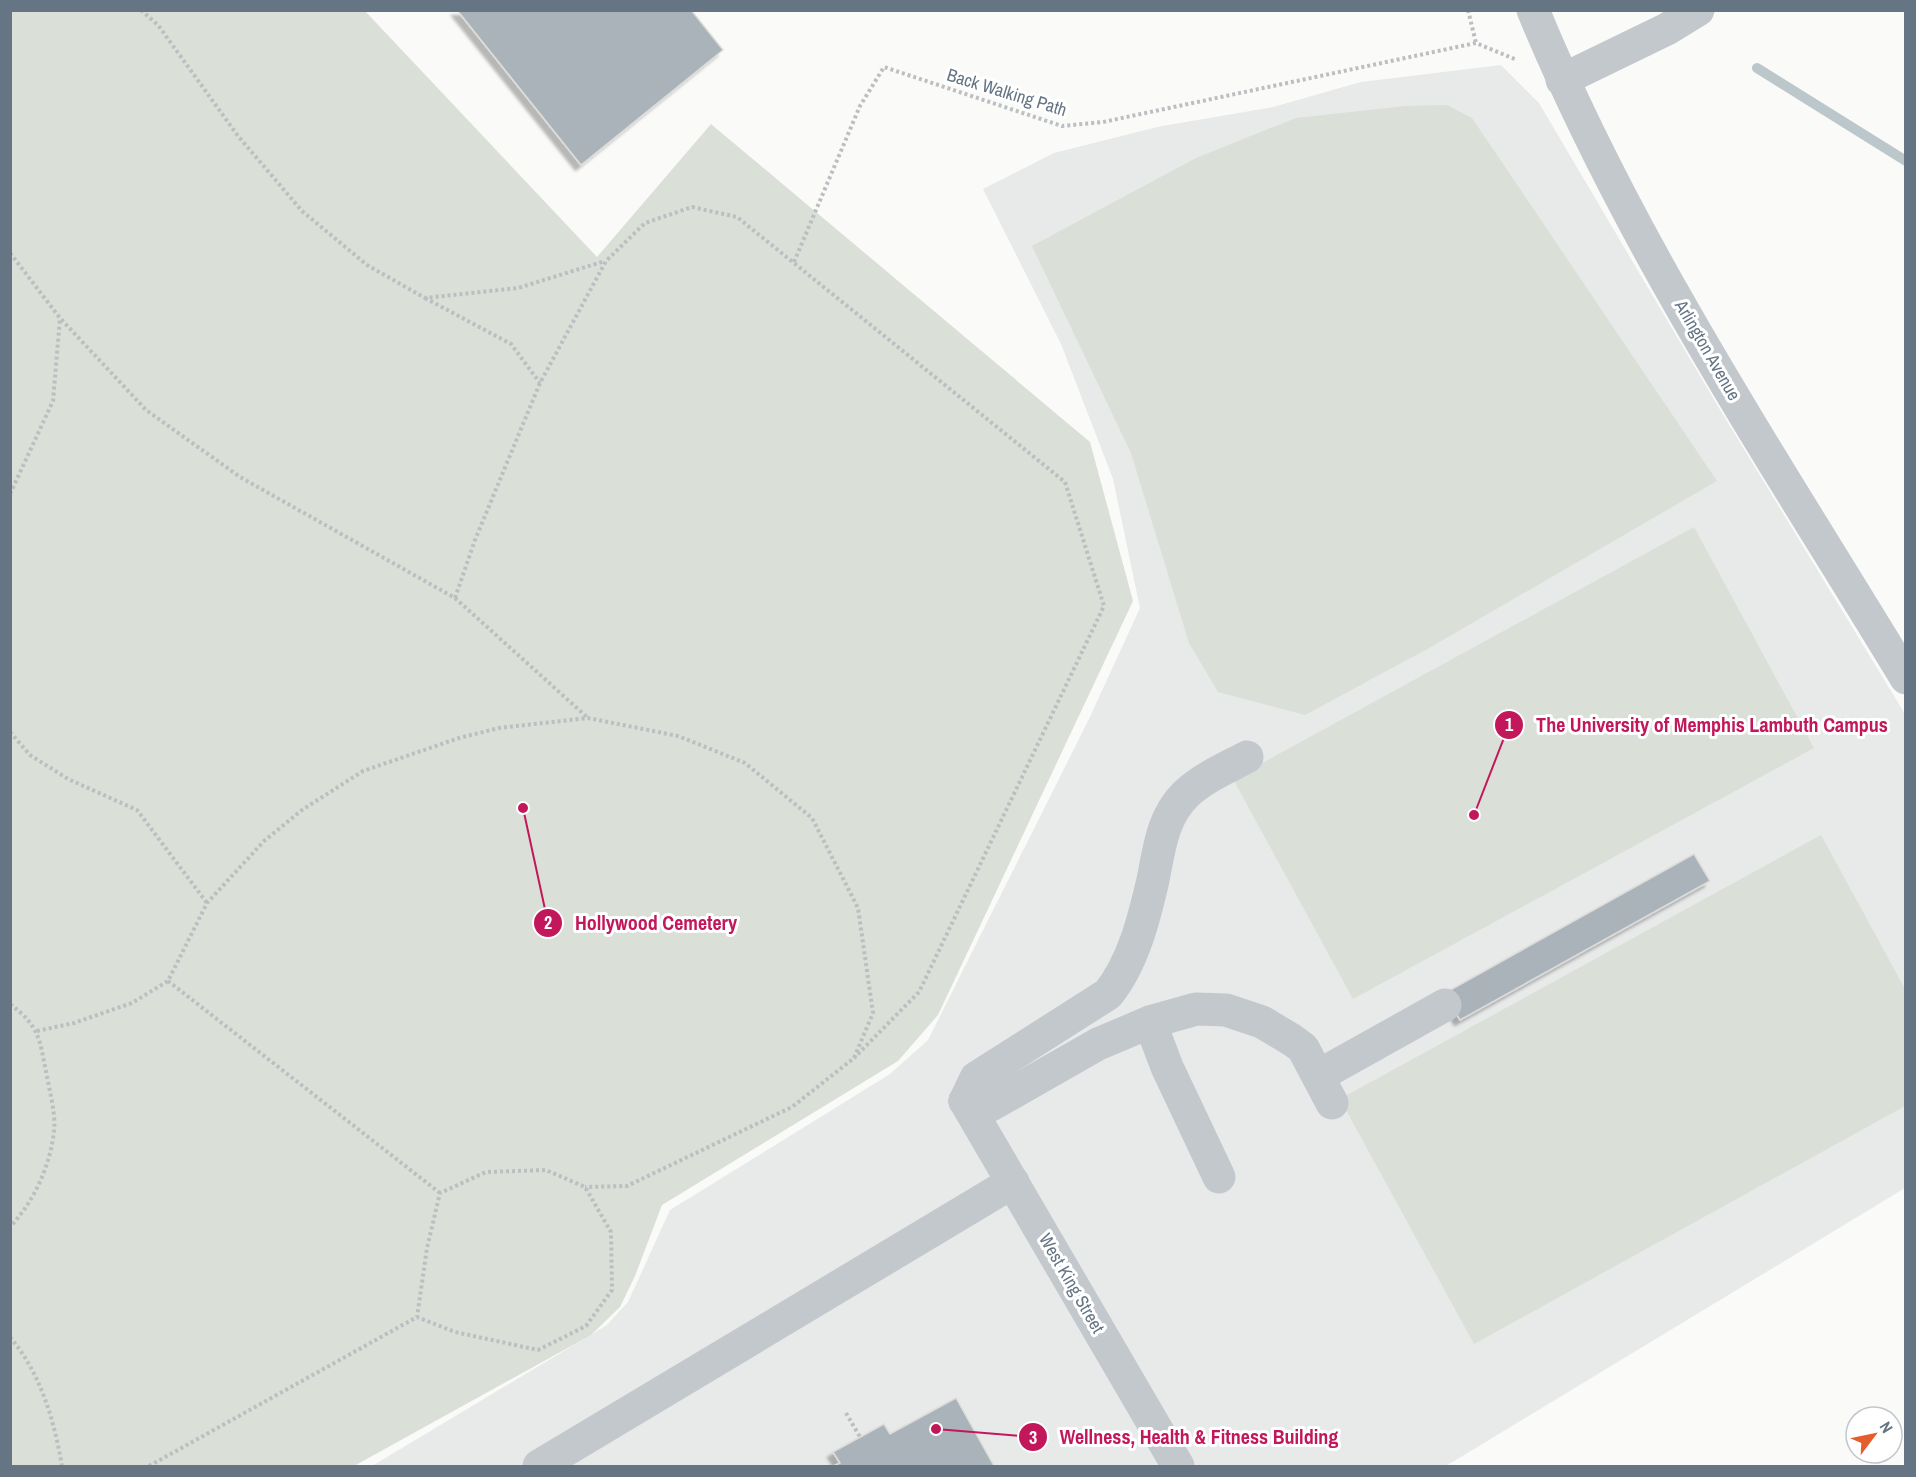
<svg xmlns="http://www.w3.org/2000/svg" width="1916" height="1477" font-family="'Archivo Narrow',sans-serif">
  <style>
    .built { fill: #e8e9e9 }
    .green { fill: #dadfd7 }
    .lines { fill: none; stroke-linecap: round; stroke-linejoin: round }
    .stream { stroke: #bcc7cc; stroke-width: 10 }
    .building { fill: #aab3b9; stroke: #dcdcda; stroke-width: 1.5; filter: url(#shadow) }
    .path { stroke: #bbbfc2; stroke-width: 4; stroke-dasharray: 3 3; stroke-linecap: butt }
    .minor { stroke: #c3c8cc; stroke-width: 33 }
    .labels { text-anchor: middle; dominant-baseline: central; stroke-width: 6; stroke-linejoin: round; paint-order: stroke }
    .street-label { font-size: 18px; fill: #657583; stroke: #fff }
    .leader { fill: none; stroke: #c2185b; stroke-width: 2 }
    .callout-dot { fill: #c2185b; stroke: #fff; stroke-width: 2 }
    .mark-label { font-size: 18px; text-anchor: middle; font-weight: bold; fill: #fff }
    .callout-label { font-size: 20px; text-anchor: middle; font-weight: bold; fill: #c2185b; stroke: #fff; stroke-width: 6; stroke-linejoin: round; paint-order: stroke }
  </style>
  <defs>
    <filter id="shadow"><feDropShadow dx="-5.5" dy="5.5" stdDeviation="1.5" flood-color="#0004"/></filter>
  </defs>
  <rect width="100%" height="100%" fill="#fafaf8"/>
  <path class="built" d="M 1501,65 L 1539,103 L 1719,408 L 1905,714 L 1905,1188 L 1446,1466 L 372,1466 L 607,1325 L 628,1302 L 670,1210 L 890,1074 L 928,1040 L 1088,721 L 1140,608 L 1113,479 L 1061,344 L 983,189 L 1054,153 L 1157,127 L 1273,107 L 1361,82 Z"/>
  <g class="green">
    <path d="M 10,11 L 365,11 L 597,257 L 711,124 L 1090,442 L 1133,601 L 938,1015 L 898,1061 L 662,1205 L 635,1276 L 620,1307 L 591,1335 L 354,1466 L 11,1466 Z"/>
    <path d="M 1447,105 L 1472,118 L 1717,481 L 1431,647 L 1305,715 L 1218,692 L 1189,643 L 1131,453 L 1032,246 L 1196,158 L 1296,118 L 1405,106 Z"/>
    <path d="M 1694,527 L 1814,748 L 1353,999 L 1233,779 Z"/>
    <path d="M 1821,835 L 1905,989 L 1905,1106 L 1474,1344 L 1340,1099 Z"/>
  </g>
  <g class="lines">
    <path class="stream" d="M 1757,68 L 1906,161"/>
  </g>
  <g class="building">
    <path d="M 457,10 L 691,10 L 723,50 L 581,165 Z"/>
    <path d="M 1694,854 L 1710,881 L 1460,1020 L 1445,993 Z"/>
    <path d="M 956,1398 L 994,1466 L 834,1466 L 840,1463 L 833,1452 L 884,1424 L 890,1434 Z"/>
  </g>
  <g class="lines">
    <g class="path">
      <path d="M 141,10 L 158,25 L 238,136 L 302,211 L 367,265 L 425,298 L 518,288 L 605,261"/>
      <path d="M 1468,10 L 1476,43"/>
      <path d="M 10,253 L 60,318 L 146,410 L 240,477 L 455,598 L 588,718"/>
      <path d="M 794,262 L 860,106 L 884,67 L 1062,126 L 1103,122 L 1476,43 L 1517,60"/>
      <path d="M 425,298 L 511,344 L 540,383"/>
      <path d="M 10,494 L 53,401 L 60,318"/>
      <path d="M 455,598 L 475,540 L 540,383 L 606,261 L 645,223 L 692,207 L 737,217 L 1065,482 L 1104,606 L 919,992 L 854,1058"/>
      <path d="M 10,732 L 30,755 L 68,779 L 137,810 L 207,903"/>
      <path d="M 168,981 L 440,1193"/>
      <path d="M 10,1004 C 39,1026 39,1037 46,1071 C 49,1089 56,1113 54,1131 C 50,1167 34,1201 10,1227"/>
      <path d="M 37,1031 L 74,1023 L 132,1003 L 168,981 L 207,903 L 264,841 L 302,810 L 363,771 L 459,738 L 499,728 L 588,718 L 678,736 L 745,763 L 812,818 L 858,908 L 873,1013 L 854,1058 L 792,1107 L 627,1186 L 585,1187"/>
      <path d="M 10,1337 C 41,1374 54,1420 62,1466"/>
      <path d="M 846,1413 L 860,1437"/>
      <path d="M 149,1466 L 417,1317 L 455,1332 L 538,1350 L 586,1326 L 612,1290 L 611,1232 L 585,1187 L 546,1170 L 486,1172 L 440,1193 L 427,1248 L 417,1317"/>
    </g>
    <g class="minor">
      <path d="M 1533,10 C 1630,246 1774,460 1906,678"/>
      <path d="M 1562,80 L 1667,29 L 1698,10"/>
      <path d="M 1150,1022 L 1167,1067 L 1219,1177"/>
      <path d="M 1318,1076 L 1445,1005"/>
      <path d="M 965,1101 L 976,1078 L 1108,994 C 1133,963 1144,919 1153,880 C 1159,850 1162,818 1185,795 C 1201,779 1226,768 1247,757"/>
      <path d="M 965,1101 L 991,1105 L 1098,1044 L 1150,1022 L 1196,1009 L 1226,1010 L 1262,1022 L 1292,1040 L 1303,1048 L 1332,1103"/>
      <path d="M 965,1101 L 1178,1466"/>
      <path d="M 539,1466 L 1013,1182"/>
    </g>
  </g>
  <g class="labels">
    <g class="street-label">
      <text transform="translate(1007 92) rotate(17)">Back Walking Path</text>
      <text transform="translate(1708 350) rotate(60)">Arlington Avenue</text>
      <text transform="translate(1072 1283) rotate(60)">West King Street</text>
    </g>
  </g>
  <path class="leader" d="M1474 815L1509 725M523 808L548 923M936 1429L1033 1437"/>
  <g class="callout-dot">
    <circle cx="1474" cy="815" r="6"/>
    <circle cx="523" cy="808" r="6"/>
    <circle cx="936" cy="1429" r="6"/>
    <circle cx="1509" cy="725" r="15"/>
    <circle cx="548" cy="923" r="15"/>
    <circle cx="1033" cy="1437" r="15"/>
  </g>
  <g class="mark-label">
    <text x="1509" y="731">1</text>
    <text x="548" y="929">2</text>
    <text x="1033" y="1444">3</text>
  </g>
  <g class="callout-label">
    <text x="1712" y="732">The University of Memphis Lambuth Campus</text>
    <text x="656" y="930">Hollywood Cemetery</text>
    <text x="1199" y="1444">Wellness, Health &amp; Fitness Building</text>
  </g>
  <rect width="1916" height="1477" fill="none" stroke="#657583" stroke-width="24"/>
  <g transform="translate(1874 1435) rotate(58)"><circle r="28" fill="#ffffff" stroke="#c1c8cd" stroke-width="1.5"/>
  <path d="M0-4.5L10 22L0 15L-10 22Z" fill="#e55d2d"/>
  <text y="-9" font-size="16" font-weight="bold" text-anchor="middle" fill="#657583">N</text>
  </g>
</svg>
